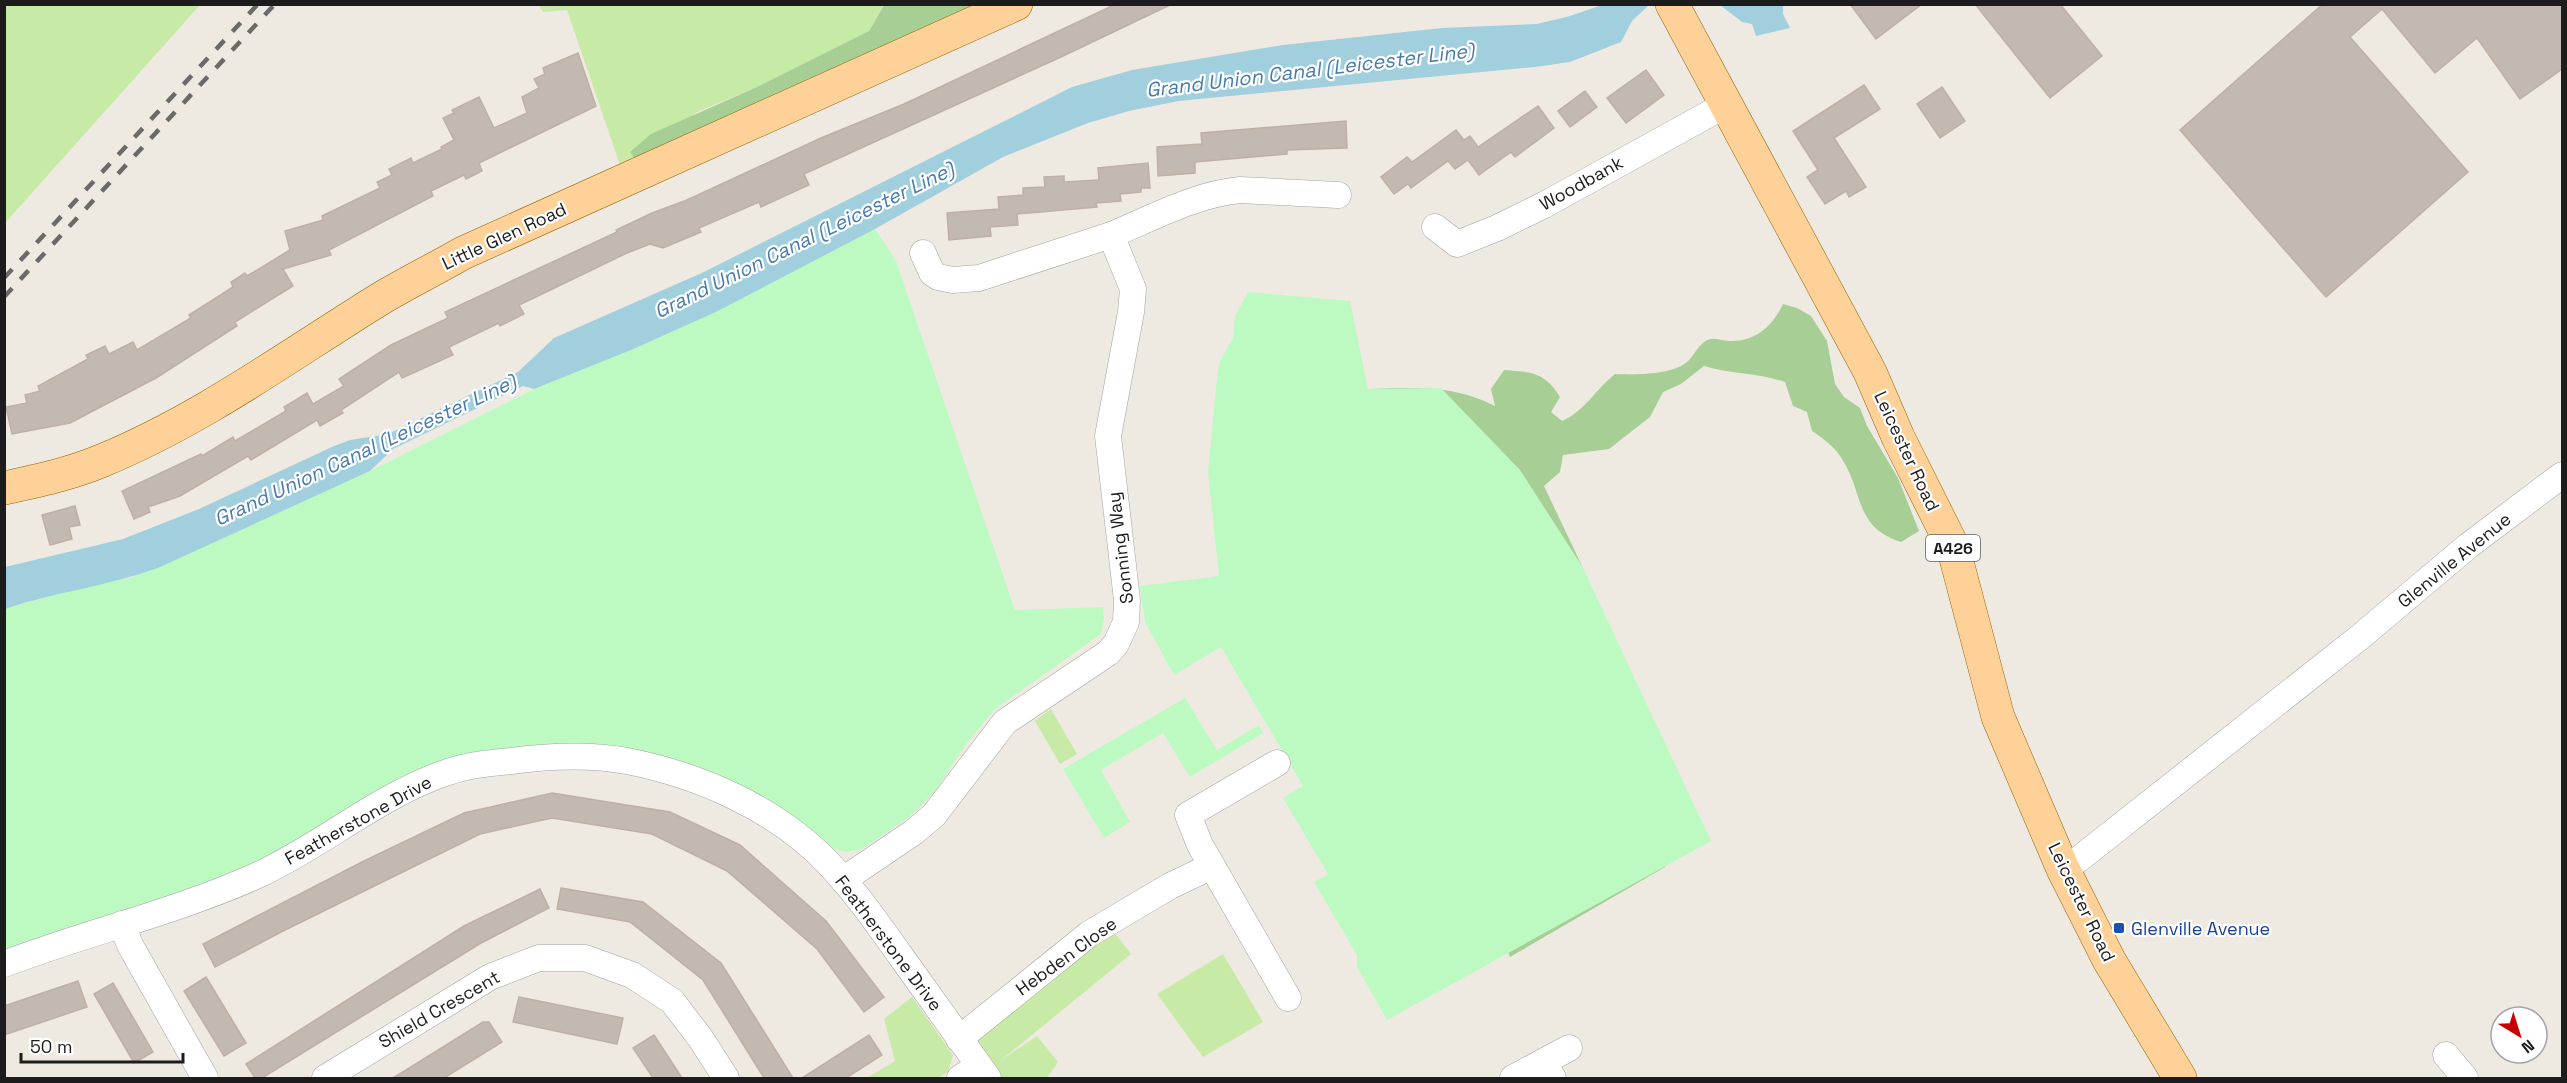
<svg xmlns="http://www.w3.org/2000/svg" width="2567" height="1083" font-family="'Space Grotesk',sans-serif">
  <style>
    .grass { fill: #c7eaa6 }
    .forest { fill: #a6ce95 }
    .park { fill: #bdfac2 }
    .water { fill: #a1cfdd }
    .building { fill: #c2b9b1; stroke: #c0b0a4; stroke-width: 1.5 }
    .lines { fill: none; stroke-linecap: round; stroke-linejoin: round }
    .minor-casing { stroke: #a3a3a3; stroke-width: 27 }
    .major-casing { stroke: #956300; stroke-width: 34 }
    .minor { stroke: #fff; stroke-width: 26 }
    .major { stroke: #fdd197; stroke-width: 33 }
    .rail { stroke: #6a6a6a; stroke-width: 4.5; stroke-dasharray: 12 12; stroke-linecap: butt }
    .transit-dot { fill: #1a4fb4; stroke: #fff; stroke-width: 2 }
    .labels { text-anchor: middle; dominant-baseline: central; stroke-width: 4.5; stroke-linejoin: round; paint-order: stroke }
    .shield { fill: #fff; stroke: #606060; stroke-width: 1.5 }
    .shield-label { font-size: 16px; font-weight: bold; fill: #1c1c1c }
    .street-label { font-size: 18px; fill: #1c1c1c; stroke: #fff }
    .transit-label { font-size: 18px; fill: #164399; stroke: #fff; text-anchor: start }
    .water-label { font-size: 20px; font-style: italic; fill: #477aad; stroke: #fff }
  </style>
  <rect width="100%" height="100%" fill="#eeeae2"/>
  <g class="grass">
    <path d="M 5,4 L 200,5 L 5,223 L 4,5 Z"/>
    <path d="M 884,4 L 869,31 L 757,87 L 697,112 L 636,160 L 620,165 L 567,10 L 543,12 L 539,5 Z"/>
    <path d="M 1051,709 L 1077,754 L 1060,764 L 1035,721 Z"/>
    <path d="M 1107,923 L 1131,954 L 1000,1061 L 1037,1036 L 1058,1062 L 1047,1078 L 997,1078 L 959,1039 Z"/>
    <path d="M 1223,954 L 1263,1022 L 1203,1057 L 1157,994 Z"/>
    <path d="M 912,997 L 953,1055 L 948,1072 L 937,1078 L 867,1078 L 895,1061 L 884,1019 Z"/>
  </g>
  <g class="forest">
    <path d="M 884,5 L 980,5 L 636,160 L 630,152 L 651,134 L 757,87 L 869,31 Z"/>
    <path d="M 1783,304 L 1797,308 L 1811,316 L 1827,341 L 1835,384 L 1844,397 L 1860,408 L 1867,426 L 1898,478 L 1919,531 L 1901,542 C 1854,527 1864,493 1842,459 C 1834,446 1824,439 1812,431 L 1807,412 L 1793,406 L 1785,382 C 1759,373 1731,374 1704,366 L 1681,384 L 1663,392 L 1650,417 L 1609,449 L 1563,455 L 1560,472 L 1544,486 L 1582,566 L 1676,828 L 1665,867 L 1510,957 L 1505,944 L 1368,389 C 1415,388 1451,384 1495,406 L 1491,389 L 1504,370 C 1531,372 1545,372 1560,397 L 1551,412 L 1562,421 C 1585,411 1596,389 1615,374 C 1633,375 1672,375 1687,362 C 1696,354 1698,343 1710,339 C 1716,338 1723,341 1729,341 C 1755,342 1772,327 1783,304 Z"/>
  </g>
  <g class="park">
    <path d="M 875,229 L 896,261 L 1015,610 L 1103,607 L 1104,619 L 1101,634 L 995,709 L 967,743 L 938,787 L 923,804 L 909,817 L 862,849 L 848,852 L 834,849 L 819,835 L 744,786 L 623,749 L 500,750 L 257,863 L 185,892 L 5,951 L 4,609 L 84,587 L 129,578 L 158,568 L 370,471 L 534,389 L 631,350 L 716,312 Z"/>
    <path d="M 1248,292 L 1350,301 L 1368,389 L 1441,388 L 1520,470 L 1582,566 L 1711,841 L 1387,1020 L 1357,967 L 1357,955 L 1314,882 L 1328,874 L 1283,798 L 1303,786 L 1221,647 L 1174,675 L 1145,622 L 1140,586 L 1219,576 L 1208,473 L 1216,387 L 1219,363 L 1233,338 L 1235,316 Z"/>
    <path d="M 1185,698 L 1217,750 L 1259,725 L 1263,733 L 1190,777 L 1163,733 L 1101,770 L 1130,822 L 1104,838 L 1063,769 Z"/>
  </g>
  <g class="water">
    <path d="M 1602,5 L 1649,5 L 1632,21 L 1621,42 L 1570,62 L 1535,67 L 1179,101 L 1129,111 L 1088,123 L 1003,157 L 875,229 L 716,312 L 631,350 L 534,389 L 523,386 L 393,449 L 370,471 L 158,568 C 108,586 55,592 5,609 L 5,567 L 123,539 L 199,509 L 334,446 L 350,440 L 388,434 L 518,372 L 554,338 L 704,272 L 1072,87 L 1132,70 L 1283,45 L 1442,28 L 1537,24 L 1570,16 Z"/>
    <path d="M 1720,5 L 1783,5 L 1783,14 L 1790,28 L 1756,36 L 1752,24 L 1742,22 Z"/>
  </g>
  <g class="building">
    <path d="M 1116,4 L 1172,4 L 1061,57 L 804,174 L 809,185 L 761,207 L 759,202 L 699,228 L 701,232 L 663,248 L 650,244 L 627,253 L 540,295 L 519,305 L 524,314 L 500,326 L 499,323 L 449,347 L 453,355 L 402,378 L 399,372 L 341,410 L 343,413 L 320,426 L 317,420 L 251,460 L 248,456 L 180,496 L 148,507 L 150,512 L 134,519 L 122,491 L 201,454 L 202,456 L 233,437 L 235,441 L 286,411 L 284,407 L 307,393 L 313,404 L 344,386 L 339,379 L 391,345 L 448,318 L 445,312 L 617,232 L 616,230 L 652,213 L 687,200 L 821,138 L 904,104 Z"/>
    <path d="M 1850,4 L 1922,4 L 1876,39 Z"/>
    <path d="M 1975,4 L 2060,4 L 2102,56 L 2050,98 Z"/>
    <path d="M 2323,4 L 2562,4 L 2562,69 L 2520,99 L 2477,38 L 2435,73 L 2382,9 L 2350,37 L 2468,172 L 2326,297 L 2180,130 Z"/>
    <path d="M 578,53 L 596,106 L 479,163 L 482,171 L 466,179 L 464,175 L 431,191 L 433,196 L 329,250 L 331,255 L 283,269 L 293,286 L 235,322 L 237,326 L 156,378 L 70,423 L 12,434 L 6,407 L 27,403 L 25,395 L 40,391 L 38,386 L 88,359 L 86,355 L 105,346 L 109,354 L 133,342 L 137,350 L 191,318 L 189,315 L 233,287 L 231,282 L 245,273 L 247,276 L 290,250 L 285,231 L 323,220 L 322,216 L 380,188 L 377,182 L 392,175 L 389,169 L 411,158 L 413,163 L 442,149 L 441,147 L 454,140 L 443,118 L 454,113 L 452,110 L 479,97 L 494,128 L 527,113 L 522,97 L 539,88 L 534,79 L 545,74 L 543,68 Z"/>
    <path d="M 1646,70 L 1664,95 L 1626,123 L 1607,98 Z"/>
    <path d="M 1864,85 L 1880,109 L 1834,138 L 1866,187 L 1849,197 L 1846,191 L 1825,204 L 1807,177 L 1818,170 L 1793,131 Z"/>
    <path d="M 1942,87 L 1965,121 L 1940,138 L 1917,104 Z"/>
    <path d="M 1585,91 L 1597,107 L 1570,127 L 1558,111 Z"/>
    <path d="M 1538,106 L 1554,128 L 1515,157 L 1511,152 L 1479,175 L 1468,160 L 1455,169 L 1448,161 L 1411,188 L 1408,184 L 1394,194 L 1381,177 L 1407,157 L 1412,162 L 1456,130 L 1464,140 L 1470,136 L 1478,147 Z"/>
    <path d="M 1346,121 L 1347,148 L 1287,150 L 1287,154 L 1195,162 L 1195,173 L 1158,176 L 1157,147 L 1202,144 L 1201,133 Z"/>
    <path d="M 1148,163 L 1150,188 L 1141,188 L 1141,192 L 1120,194 L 1121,201 L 1096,203 L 1097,207 L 1017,214 L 1018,225 L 990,227 L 991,236 L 949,240 L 947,213 L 999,209 L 998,197 L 1023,195 L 1023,188 L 1045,187 L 1044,177 L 1064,176 L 1064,182 L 1099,180 L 1098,168 Z"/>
    <path d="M 75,506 L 80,525 L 69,527 L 72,539 L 50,545 L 42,515 Z"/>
    <path d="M 552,793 L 670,812 L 740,845 L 826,921 L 884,997 L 864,1012 L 817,949 L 727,871 L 652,834 L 552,818 L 480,834 L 283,931 L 215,967 L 203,944 L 364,861 L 464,813 Z"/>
    <path d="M 561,888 L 643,902 L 721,963 L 793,1078 L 764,1078 L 703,980 L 630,922 L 557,909 Z"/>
    <path d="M 540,889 L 549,908 L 481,943 L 262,1078 L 255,1078 L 246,1064 L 464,926 Z"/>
    <path d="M 206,977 L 246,1043 L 224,1056 L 184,991 Z"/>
    <path d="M 78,981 L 87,1007 L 4,1035 L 4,1006 Z"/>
    <path d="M 113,983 L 153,1052 L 134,1063 L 94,994 Z"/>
    <path d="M 519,997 L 623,1018 L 617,1044 L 513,1022 Z"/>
    <path d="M 483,1022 L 489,1022 L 502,1042 L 444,1078 L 393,1078 Z"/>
    <path d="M 654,1035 L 682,1078 L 653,1078 L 633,1048 Z"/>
    <path d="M 869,1035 L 882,1055 L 846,1078 L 802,1078 Z"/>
  </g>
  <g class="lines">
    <defs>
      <g id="minor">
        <path d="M 1435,227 L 1457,244 L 1497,228 L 1544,205 L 1727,104"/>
        <path d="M 923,253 L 932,273 L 938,277 L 953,280 L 979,278 L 1111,235"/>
        <path d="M 1277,763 L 1188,815 L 1200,845 L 1288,998"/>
        <path d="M 2063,869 L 2079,859 L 2360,637 L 2468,546 L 2562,475"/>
        <path d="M 843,880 L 914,832 L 934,815 L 1005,722 L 1108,653 L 1116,644 L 1126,622 L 1127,600 L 1108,436 L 1131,312 L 1133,289 L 1111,235 C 1152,218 1196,194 1240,190 L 1338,195"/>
        <path d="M 122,924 L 130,945 L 205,1078"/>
        <path d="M 4,964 C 88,932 176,912 258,875 C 323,845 379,795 448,772 C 467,765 490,763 511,761 C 549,756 589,754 627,761 C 699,775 777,809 828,863 C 855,891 877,923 900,955 C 929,996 959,1037 988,1078"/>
        <path d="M 959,1039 L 1089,934 L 1170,886 L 1212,866"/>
        <path d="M 2446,1055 L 2465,1078"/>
        <path d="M 1543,1062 L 1569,1048"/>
        <path d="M 325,1078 L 490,977 L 539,958 L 585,958 L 632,975 L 672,1001 L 701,1039 L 726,1078"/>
        <path d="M 960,1078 L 979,1066"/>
        <path d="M 1513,1078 L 1543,1062 L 1553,1078"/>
      </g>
      <g id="major">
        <path d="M 1672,4 L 1870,372 L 1898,437 L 1953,547 L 1998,717 L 2063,869 L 2109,960 L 2180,1078"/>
        <path d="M 4,488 C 37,481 70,474 101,461 C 201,420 288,356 380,299 C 407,283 435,269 463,253 L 1016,4"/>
      </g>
    </defs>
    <use href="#minor" class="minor-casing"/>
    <use href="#major" class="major-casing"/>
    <use href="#minor" class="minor"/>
    <use href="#major" class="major"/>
    <g class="rail">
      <path d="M 4,278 L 258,4"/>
      <path d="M 4,297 L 275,4"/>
    </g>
  </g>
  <rect class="transit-dot" x="2113" y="922" width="12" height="12" rx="3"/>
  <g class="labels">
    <rect class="shield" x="1926" y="535" width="54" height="26" rx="4.5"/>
    <g class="shield-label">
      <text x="1953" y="548">A426</text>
    </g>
    <g class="street-label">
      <text transform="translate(1581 183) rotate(-29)">Woodbank</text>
      <text transform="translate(504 236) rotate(-25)">Little Glen Road</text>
      <text transform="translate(1907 451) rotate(65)">Leicester Road</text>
      <text transform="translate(1120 548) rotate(-97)">Sonning Way</text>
      <text transform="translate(2454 560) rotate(-39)">Glenville Avenue</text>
      <text transform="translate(358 820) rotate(-29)">Featherstone Drive</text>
      <text transform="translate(2082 902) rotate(64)">Leicester Road</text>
      <text transform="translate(889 943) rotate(53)">Featherstone Drive</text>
      <text transform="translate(1066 956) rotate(-36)">Hebden Close</text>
      <text transform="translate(439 1009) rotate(-30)">Shield Crescent</text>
    </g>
    <g class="transit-label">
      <text x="2131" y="928">Glenville Avenue</text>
    </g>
    <g class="water-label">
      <text transform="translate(1310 70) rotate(-7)">Grand Union Canal (Leicester Line)</text>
      <text transform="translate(804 240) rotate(-26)">Grand Union Canal (Leicester Line)</text>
      <text transform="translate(365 450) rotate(-25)">Grand Union Canal (Leicester Line)</text>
    </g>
  </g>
  <rect width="2567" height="1083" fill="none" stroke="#1c1c1c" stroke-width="12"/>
  <g transform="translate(2519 1035) rotate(142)"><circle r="28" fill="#ffffff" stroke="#a4a4a4" stroke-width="1.5"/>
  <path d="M0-4.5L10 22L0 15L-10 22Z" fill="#c90000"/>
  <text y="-9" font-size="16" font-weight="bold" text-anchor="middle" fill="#1c1c1c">N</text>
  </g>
  <path d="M21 1053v9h162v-9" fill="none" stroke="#1c1c1c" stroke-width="3"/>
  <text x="30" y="1053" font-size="18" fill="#1c1c1c" stroke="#ffffff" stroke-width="4.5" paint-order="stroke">50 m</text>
</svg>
